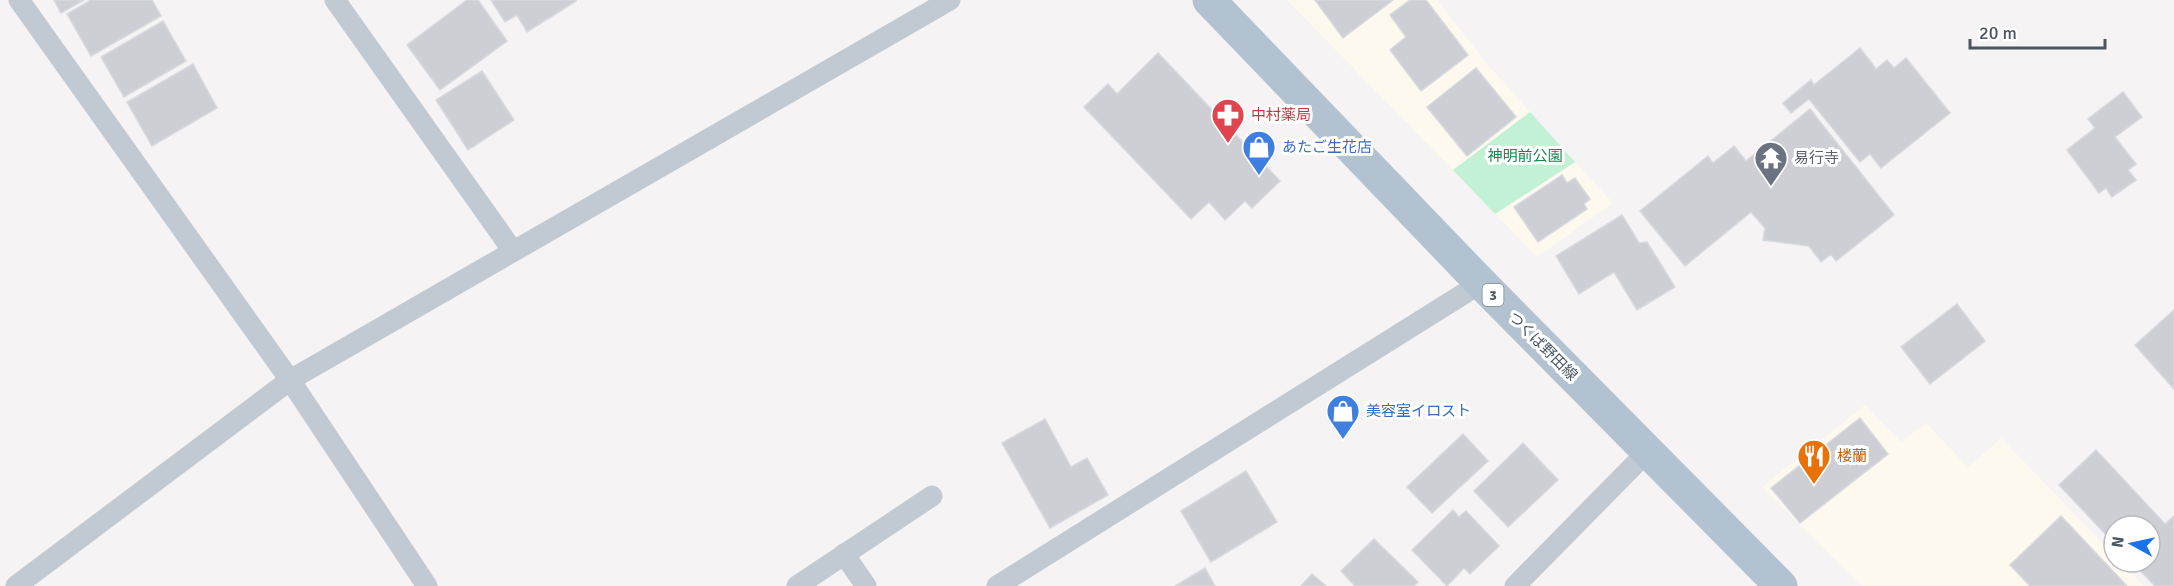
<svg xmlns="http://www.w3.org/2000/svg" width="2174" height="586" font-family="Signika,'Noto Sans JP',sans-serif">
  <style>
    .commercial { fill: #fdf9ef }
    .green { fill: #c3f1d5 }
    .building { fill: #cdcfd5; stroke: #d7d9de; stroke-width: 1.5 }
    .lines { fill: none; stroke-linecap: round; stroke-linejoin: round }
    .service { stroke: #c1cad2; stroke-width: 21 }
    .primary { stroke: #b3c2d1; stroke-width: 33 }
    .labels { text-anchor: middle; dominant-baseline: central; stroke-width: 6; stroke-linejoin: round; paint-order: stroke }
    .shield { fill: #fff; stroke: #808990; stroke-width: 1.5 }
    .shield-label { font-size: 14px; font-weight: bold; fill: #4a5661 }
    .health-label { font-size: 15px; fill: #be3a42; stroke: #fff; text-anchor: start }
    .shop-label { font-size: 15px; fill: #366cbe; stroke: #fff; text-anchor: start }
    .park-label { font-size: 15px; fill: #17864f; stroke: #fff }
    .worship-label { font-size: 15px; fill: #5b616d; stroke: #fff; text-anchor: start }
    .street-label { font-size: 15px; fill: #4a5661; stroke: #fff }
    .food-label { font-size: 15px; fill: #c56008; stroke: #fff; text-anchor: start }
  </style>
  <rect width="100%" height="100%" fill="#f5f3f3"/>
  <g class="commercial">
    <path d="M 1287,0 L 1437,0 L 1489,66 L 1530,112 L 1453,170 Z"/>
    <path d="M 1575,162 L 1613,203 L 1537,257 L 1495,214 Z"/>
    <path d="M 1865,405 L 1901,442 L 1926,423 L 1968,467 L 2001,438 L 2114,555 L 2114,562 L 2121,562 L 2144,586 L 1862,586 L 1762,487 Z"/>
  </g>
  <path class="green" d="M 1530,112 L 1575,162 L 1495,214 L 1453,170 Z"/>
  <g class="building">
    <path d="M 54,0 L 84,0 L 61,13 Z"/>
    <path d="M 91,0 L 152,0 L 161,16 L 91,56 L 67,14 Z"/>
    <path d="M 467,0 L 478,0 L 507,41 L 440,90 L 407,45 Z"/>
    <path d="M 491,0 L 576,0 L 576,1 L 527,32 L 517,15 L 505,22 Z"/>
    <path d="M 1315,0 L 1393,0 L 1343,38 Z"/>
    <path d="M 1410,0 L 1426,0 L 1468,55 L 1421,91 L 1390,50 L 1406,37 L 1390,15 Z"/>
    <path d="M 163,21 L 186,61 L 124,97 L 101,57 Z"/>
    <path d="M 1860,48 L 1876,69 L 1887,60 L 1894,68 L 1906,58 L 1950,113 L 1881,168 L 1870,154 L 1860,162 L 1809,99 L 1791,113 L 1783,103 L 1811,80 L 1814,85 Z"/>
    <path d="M 1158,53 L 1280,181 L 1252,208 L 1245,201 L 1225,220 L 1209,202 L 1191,219 L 1084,107 L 1108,84 L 1117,94 Z"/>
    <path d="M 193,64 L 217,108 L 152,146 L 127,102 Z"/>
    <path d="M 1476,68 L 1516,117 L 1467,156 L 1427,107 Z"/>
    <path d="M 482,71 L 514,120 L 468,150 L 436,100 Z"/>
    <path d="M 2123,92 L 2142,117 L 2115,137 L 2136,164 L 2128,170 L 2136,180 L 2112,197 L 2106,188 L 2099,193 L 2067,150 L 2095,128 L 2088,119 Z"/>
    <path d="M 1810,109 L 1894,215 L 1836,261 L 1831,254 L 1821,262 L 1809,246 L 1763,240 L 1765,228 L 1751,212 L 1685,266 L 1640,211 L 1708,156 L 1713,163 L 1734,146 L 1746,161 Z"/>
    <path d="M 1562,175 L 1567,183 L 1575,178 L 1590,199 L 1584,204 L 1587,209 L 1538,242 L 1514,207 Z"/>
    <path d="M 1622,215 L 1639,243 L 1647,242 L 1675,287 L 1637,310 L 1614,272 L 1579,294 L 1556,256 Z"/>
    <path d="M 1957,304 L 1985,341 L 1930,384 L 1901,347 Z"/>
    <path d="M 2174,310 L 2174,389 L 2135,345 Z"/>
    <path d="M 1860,418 L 1888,454 L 1800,523 L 1771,488 Z"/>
    <path d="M 1045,419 L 1071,467 L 1087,458 L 1108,495 L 1050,528 L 1002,443 Z"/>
    <path d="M 1463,434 L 1488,461 L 1432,513 L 1407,487 Z"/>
    <path d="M 1523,443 L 1558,480 L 1508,527 L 1474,491 Z"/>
    <path d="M 2096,450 L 2165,524 L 2174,516 L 2174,586 L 2155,586 L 2132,562 L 2150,562 L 2150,526 L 2114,526 L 2114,543 L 2059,485 Z"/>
    <path d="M 1246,471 L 1277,522 L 1211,562 L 1181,511 Z"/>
    <path d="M 1453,510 L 1459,517 L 1466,511 L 1499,546 L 1470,574 L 1464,568 L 1447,586 L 1412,550 Z"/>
    <path d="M 2061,516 L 2127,586 L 2030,586 L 2010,565 Z"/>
    <path d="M 1374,539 L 1418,582 L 1414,586 L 1355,586 L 1341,571 Z"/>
    <path d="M 1205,568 L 1215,586 L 1175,586 Z"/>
    <path d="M 1312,574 L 1326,586 L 1301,586 Z"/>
  </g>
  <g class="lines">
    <g class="service">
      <path d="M 19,0 L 290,380 L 427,586"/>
      <path d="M 335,0 L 513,251"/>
      <path d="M 844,554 L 866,586"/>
      <path d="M 16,586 L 290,380 L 950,0"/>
      <path d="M 797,586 L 932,496"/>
      <path d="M 997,586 L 1481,283"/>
      <path d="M 1515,586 L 1647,452"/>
    </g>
    <path class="primary" d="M 1209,0 L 1481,283 L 1781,586"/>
  </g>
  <defs>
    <symbol id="pharmacy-pin" viewBox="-11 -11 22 30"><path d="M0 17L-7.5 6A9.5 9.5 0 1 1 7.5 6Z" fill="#e0444e" stroke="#fff"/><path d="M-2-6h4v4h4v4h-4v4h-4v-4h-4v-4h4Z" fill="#fff"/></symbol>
    <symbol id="shop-pin" viewBox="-11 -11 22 30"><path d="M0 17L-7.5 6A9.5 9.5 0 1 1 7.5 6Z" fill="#3f7fe0" stroke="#fff"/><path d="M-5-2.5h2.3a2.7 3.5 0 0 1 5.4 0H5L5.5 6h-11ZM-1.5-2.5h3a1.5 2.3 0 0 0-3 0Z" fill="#fff"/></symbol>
    <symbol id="temple-pin" viewBox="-11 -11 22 30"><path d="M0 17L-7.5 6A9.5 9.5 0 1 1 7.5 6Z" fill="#6b7280" stroke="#fff"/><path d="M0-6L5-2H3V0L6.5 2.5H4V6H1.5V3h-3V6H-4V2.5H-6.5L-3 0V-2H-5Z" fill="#fff"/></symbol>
    <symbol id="restaurant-pin" viewBox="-11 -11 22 30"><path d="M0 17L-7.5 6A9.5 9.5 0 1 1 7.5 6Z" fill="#e8710a" stroke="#fff"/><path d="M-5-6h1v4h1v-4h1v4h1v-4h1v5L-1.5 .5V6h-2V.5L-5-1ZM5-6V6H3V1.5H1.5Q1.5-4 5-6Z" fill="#fff"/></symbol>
  </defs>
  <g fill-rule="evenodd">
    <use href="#pharmacy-pin" x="1209" y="96" width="38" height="52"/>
    <use href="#shop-pin" x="1240" y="128" width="38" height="52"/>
    <use href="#temple-pin" x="1752" y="139" width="38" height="52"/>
    <use href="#shop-pin" x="1324" y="392" width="38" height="52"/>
    <use href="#restaurant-pin" x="1795" y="437" width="38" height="52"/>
  </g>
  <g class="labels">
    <rect class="shield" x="1482.5" y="284" width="21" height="22" rx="4.5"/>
    <g class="shield-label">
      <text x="1493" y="295">3</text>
    </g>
    <g class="health-label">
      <text x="1251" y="115">中村薬局</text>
    </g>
    <g class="shop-label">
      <text x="1282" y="147">あたご生花店</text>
      <text x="1366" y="411">美容室イロスト</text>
    </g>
    <g class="park-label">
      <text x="1525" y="156">神明前公園</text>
    </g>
    <g class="worship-label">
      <text x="1794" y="158">易行寺</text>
    </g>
    <g class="street-label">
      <text transform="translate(1543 346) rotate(45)">つくば野田線</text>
    </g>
    <g class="food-label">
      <text x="1837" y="456">楼蘭</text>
    </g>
  </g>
  <g transform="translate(2132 544) rotate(278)"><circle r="28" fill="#ffffff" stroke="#b7bbc0" stroke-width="1.5"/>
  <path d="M0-4.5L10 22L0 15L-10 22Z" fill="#1a73e8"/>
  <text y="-9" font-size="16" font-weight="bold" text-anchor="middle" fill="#4a5661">N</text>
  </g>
  <path d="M1970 39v9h135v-9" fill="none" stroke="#4a5661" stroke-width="3"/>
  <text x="1979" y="39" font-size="18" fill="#4a5661" stroke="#ffffff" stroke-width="4.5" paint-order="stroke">20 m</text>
</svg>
